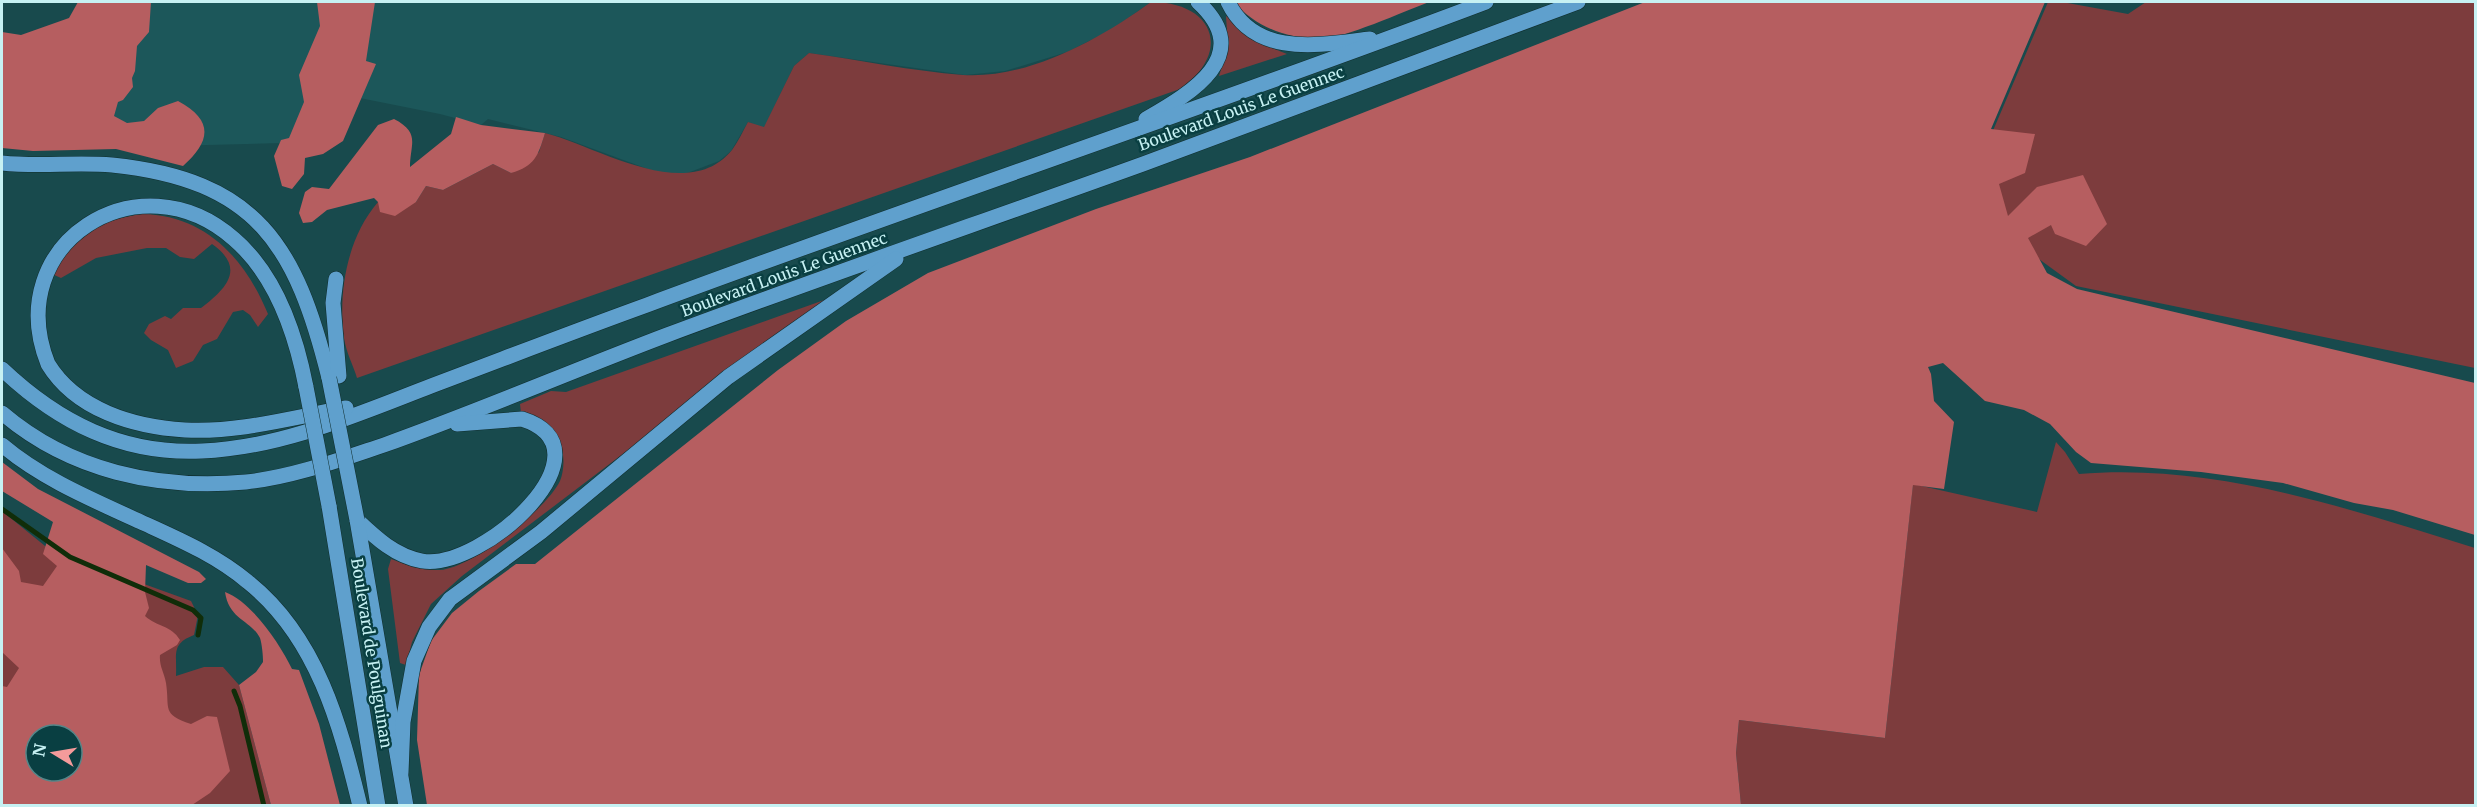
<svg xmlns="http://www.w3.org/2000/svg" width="2477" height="807" font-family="Merriweather,serif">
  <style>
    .built { fill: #1c575a }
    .green { fill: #7d3c3d; fill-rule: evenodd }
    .forest { fill: #b65e60; fill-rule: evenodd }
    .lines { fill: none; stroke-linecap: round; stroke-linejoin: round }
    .stream { stroke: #102d09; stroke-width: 5 }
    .major-casing { stroke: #102e2f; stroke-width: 16 }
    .major { stroke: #5fa0cd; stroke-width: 15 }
    .major-bridge-casing { stroke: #102e2f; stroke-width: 16; stroke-linecap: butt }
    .major-bridge { stroke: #5fa0cd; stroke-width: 15 }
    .labels { text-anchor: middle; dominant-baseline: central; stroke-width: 5; stroke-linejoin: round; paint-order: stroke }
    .street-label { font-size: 16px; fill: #c6f1f3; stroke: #093f42 }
  </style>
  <rect width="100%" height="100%" fill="#184a4d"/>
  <path class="built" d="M 123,2 L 1151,2 L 1111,30 L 1067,52 L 1005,71 L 965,75 L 809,53 L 794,66 L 764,128 L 748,122 L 731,151 L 719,161 L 682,175 L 656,172 L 561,137 L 488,119 L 481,125 L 440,114 L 345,95 L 322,142 L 169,146 L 97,112 Z"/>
  <g class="green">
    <path d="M 1151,2 C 1214,2 1233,52 1180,89 L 357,378 C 353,365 346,352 344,338 C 338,292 347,238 378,202 L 416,202 L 426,186 L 443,190 L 493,164 L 511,173 L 539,152 L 545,133 C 597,146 687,205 732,150 C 738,142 743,131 748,122 L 764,127 L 794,66 L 809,53 C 860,60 912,71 963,75 C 1029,79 1100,39 1151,2 Z"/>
    <path d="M 2048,2 L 2062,2 L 2128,14 L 2146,2 L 2475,2 L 2475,368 L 2076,286 L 1999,230 L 1986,147 Z"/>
    <path d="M 1226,16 L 1257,42 L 1287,54 L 1219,76 L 1228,47 Z"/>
    <path d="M 142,214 C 205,215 245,258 268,314 L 258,327 L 250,315 L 243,310 L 233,312 L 217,339 L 203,345 L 193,361 L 176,368 L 168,350 L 151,340 L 144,333 L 149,324 L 165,316 L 171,319 L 183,308 L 201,308 C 227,288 246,268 212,244 L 194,259 L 180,257 L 166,248 L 147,248 L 96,258 L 61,278 L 52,274 C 73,236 100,220 142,214 Z"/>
    <path d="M 827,299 L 462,576 L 431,604 L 412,642 L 406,665 L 400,663 L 388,569 L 391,559 C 407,565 422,571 440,570 C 473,567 545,511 560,481 C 565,469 565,449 557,437 C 548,422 539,417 521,413 L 520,404 L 551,391 L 566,392 Z"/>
    <path d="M 2056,442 L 2065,452 L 2079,474 C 2216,463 2346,508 2475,548 L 2475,805 L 1741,805 L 1736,753 L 1739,720 L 1885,738 L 1913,484 L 2037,512 Z"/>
    <path d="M 2,511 L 50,550 L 191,601 L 198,615 L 194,635 C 171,644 177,653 176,676 L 204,667 L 223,667 L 239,685 L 271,805 L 2,805 ZM 36,735 L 72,735 L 72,771 L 36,771 Z"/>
  </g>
  <g class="forest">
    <path d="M 78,2 L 151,2 L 149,32 L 137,46 L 135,71 L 132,78 L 133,87 L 123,100 L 118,102 L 114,116 L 127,123 L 144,121 L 158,108 L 178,101 C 215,121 210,142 183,166 L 116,149 L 33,151 L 2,148 L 2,32 L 21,35 L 69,18 Z"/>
    <path d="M 317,2 L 375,2 L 366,61 L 376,64 L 343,141 L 323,154 L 305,158 L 304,174 L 292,189 L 282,186 L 274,156 L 281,140 L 289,138 L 304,102 L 299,75 L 320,26 Z"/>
    <path d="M 1234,2 L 1429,2 C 1405,11 1343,39 1320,39 C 1287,39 1254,26 1234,2 Z"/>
    <path d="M 1645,2 L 2045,2 L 1991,129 L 2035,134 L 2025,173 L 1999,184 L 2008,216 L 2037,187 L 2083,175 L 2107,224 L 2086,246 L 2055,234 L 2051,225 L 2028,238 L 2047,273 L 2077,289 L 2475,383 L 2475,535 L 2393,510 L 2354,503 L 2283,483 L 2201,472 L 2091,463 L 2076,452 L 2050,424 L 2024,410 L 1985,401 L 1943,363 L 1928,367 L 1931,374 L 1934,401 L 1954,422 L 1944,489 L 1913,485 L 1885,738 L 1739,720 L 1736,753 L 1741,805 L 427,805 L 417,740 L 419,675 L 431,641 L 452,613 L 479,591 L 516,564 L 535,564 L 778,370 L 846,321 L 928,273 L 1096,209 L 1250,157 Z"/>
    <path d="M 456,117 L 481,125 L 545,133 C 538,156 535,166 511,173 L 493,164 L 443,190 L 426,186 L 416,202 L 395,216 L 380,212 L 378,202 L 374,198 L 327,210 L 312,222 L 303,223 L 299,213 L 305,192 L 312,187 L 329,189 L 378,125 L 394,119 C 421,133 410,144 410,167 L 451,134 Z"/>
    <path d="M 2,462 L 38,489 L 199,572 L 206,579 L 201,583 L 188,583 L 146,565 L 145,592 L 149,608 L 145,616 C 157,627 171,625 180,640 L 177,645 L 160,655 C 159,666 164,672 166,683 C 170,709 161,714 191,724 L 207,716 L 217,717 L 230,771 L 210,793 L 192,805 L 2,805 L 2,686 L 7,687 L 19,668 L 2,652 L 2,548 L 19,571 L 21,582 L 43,586 L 57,566 L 43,554 L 53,522 L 2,491 ZM 36,735 L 72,735 L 72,771 L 36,771 Z"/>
    <path d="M 225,592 C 252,602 280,644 292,669 L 299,670 L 319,724 L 340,805 L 271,805 L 239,685 L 256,672 L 263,662 C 263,656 262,644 260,638 C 251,620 229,620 225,592 Z"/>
  </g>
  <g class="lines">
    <g class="stream">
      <path d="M 2,509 L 70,557 L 193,610 L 201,618 L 198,635"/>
      <path d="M 234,691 L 240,706 L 264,806"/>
    </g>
    <defs>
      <g id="major">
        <path d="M 1228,2 C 1255,58 1319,45 1370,39"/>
        <path d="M 1146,119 C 1189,94 1257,56 1198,2"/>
        <path d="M 2,163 C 38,167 75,162 112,165 C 257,180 296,245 329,378"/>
        <path d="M 336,279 L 333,303 L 339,376"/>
        <path d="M 2,369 C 58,422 122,455 202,451 C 281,448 358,414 431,386 C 503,359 575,331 647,305 C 926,201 1208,107 1486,2"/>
        <path d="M 306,387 C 296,335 276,275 234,239 C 139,155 0,244 48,364 C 76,410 134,427 185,430 C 239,433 294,417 346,408"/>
        <path d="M 2,413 C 70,471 157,490 246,482 C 293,477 339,460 384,445 C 479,411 572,371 667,335 C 825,276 985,221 1143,164 C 1288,111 1433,55 1578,2"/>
        <path d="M 2,445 C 42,479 93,500 141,522 C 178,539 216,555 248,582 C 317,637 340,724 360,806"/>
        <path d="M 329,506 L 378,806"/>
        <path d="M 357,520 C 376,538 395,556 422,561 C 482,571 617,449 522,419 L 457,424"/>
        <path d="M 357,520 L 406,806"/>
        <path d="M 401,773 L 403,722 L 414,661 L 429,627 L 450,599 L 541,532 L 728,377 L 896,259"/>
      </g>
    </defs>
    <use href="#major" class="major-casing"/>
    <use href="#major" class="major"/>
    <defs>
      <g id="major-bridge">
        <path d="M 329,378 L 357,520"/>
        <path d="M 306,387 L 329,506"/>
      </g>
    </defs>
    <use href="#major-bridge" class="major-bridge-casing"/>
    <use href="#major-bridge" class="major-bridge"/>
  </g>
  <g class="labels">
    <g class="street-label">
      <text transform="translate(1241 108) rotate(-20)">Boulevard Louis Le Guennec</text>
      <text transform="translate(784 274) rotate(-20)">Boulevard Louis Le Guennec</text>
      <text transform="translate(372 653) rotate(81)">Boulevard de Poulguinan</text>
    </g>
  </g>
  <rect width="2477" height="807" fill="none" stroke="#c6f1f3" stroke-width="6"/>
  <g transform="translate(54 753) rotate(281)"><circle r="28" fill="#093f42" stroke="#558689" stroke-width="1.5"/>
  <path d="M0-4.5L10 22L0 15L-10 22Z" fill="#f59b9b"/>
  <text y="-9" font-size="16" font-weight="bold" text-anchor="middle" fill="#c6f1f3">N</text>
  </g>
</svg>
